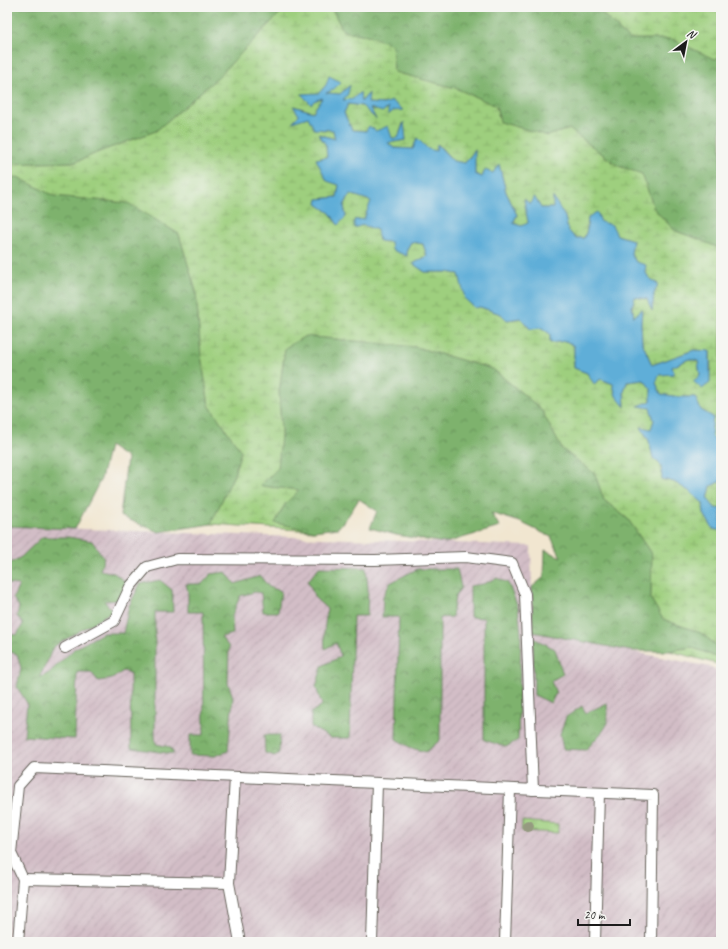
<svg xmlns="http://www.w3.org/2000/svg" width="728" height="949" font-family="Caveat,sans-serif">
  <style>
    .industrial { fill: url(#industrial-furrows); fill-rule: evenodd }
    .grass { fill: url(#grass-tufts); stroke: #5d764d }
    .forest { fill: url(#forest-crowns); stroke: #4d6744 }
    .wetland { fill: url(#wetland-marsh); stroke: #5d764d }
    .water { fill: #5eaed8; stroke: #3d657a }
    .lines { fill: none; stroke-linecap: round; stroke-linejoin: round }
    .lane-casing { stroke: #67635b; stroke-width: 12 }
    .lane { stroke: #fff; stroke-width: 10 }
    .tree { fill: #959a80 }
  </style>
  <defs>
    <pattern id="industrial-furrows" width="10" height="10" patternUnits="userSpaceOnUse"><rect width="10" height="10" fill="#d2bdc6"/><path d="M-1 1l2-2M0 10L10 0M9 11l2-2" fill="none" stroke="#b4a2aa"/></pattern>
    <pattern id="grass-tufts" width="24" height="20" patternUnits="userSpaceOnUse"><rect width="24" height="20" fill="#9ecf7e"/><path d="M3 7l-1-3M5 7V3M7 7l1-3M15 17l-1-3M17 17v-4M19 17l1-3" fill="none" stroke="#88b16c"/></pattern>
    <pattern id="forest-crowns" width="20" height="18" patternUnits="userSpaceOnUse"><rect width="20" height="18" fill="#7eb26d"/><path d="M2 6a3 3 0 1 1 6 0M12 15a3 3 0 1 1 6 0" fill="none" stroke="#669059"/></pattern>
    <pattern id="wetland-marsh" width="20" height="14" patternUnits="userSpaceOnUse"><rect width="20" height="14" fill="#9ecf7e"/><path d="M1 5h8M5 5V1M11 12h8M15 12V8" fill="none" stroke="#88b16c"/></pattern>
  </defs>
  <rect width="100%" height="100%" fill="#f6f6f2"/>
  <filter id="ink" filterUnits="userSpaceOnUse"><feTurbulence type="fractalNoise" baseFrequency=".025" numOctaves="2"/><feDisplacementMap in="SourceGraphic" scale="8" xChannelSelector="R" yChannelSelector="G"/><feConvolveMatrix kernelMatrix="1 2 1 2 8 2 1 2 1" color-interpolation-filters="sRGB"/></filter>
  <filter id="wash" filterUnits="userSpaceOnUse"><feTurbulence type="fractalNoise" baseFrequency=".012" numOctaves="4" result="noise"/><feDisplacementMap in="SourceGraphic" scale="16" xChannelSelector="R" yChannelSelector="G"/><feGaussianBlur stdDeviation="0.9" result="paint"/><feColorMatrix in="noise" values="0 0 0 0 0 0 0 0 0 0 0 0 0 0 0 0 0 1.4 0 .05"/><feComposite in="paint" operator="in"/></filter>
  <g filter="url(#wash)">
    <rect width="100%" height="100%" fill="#f1e6d0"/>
    <path class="industrial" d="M 7,526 L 531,546 L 533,632 L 711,667 L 721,672 L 721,942 L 7,942 ZM 522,822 L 558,824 L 558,833 L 522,831 Z"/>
    <path class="grass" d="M 522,821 L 558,824 L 558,833 L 522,831 Z"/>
    <g class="forest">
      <path d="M 7,7 L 284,7 L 284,9 L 217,78 L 156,131 L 99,152 L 76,162 L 7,164 Z"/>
      <path d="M 331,7 L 595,7 L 629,39 L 672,39 L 714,59 L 721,57 L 721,249 L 698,239 L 675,231 L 654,209 L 642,174 L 618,166 L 569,129 L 548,136 L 500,122 L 496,106 L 455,88 L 394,72 L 371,36 L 343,31 Z"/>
      <path d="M 18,177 L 54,196 L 129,203 L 179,234 L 196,291 L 201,355 L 209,405 L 241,451 L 234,475 L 211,524 L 159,532 L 120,516 L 127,458 L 109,446 L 101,479 L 75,529 L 7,526 L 7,179 Z"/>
      <path d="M 305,336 L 416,347 L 493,369 L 541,409 L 562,449 L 595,474 L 604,500 L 628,519 L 652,555 L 651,599 L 663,619 L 701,633 L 721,649 L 721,659 L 691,647 L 670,651 L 631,651 L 533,632 L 532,587 L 544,577 L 545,550 L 561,557 L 551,537 L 520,522 L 491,513 L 500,527 L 445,543 L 396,535 L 370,528 L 377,511 L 359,499 L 348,516 L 338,528 L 314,531 L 274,523 L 285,504 L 298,490 L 259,486 L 278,468 L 281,434 L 279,392 L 285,348 Z"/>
      <path d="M 42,537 L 68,537 L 92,541 L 104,558 L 100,570 L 114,573 L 127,583 L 119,600 L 104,601 L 113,611 L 53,647 L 46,664 L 39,678 L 49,673 L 74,649 L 103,633 L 123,633 L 129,606 L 140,584 L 160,580 L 172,590 L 173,612 L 155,612 L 155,736 L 156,744 L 170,747 L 174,754 L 131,748 L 130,673 L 123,671 L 112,679 L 98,681 L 91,672 L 77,672 L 75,739 L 24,736 L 27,703 L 17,687 L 21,668 L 17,654 L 7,651 L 7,634 L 17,635 L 23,624 L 17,616 L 19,607 L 13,598 L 19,585 L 9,584 L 7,572 L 7,565 L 21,557 Z"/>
      <path d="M 319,567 L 366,568 L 368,588 L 367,616 L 353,616 L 350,738 L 331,738 L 311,727 L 311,713 L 322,705 L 316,687 L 322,666 L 341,656 L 336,643 L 325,649 L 324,632 L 327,609 L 315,598 L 308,581 Z"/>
      <path d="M 417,569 L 457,569 L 461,587 L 455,597 L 452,617 L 440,618 L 440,740 L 426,752 L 411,748 L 396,739 L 399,617 L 382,617 L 383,596 L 390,583 Z"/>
      <path d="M 226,572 L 235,584 L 260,576 L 269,587 L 281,591 L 278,612 L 263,612 L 261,593 L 255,592 L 240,596 L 232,616 L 233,634 L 221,637 L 229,647 L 228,683 L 233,697 L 228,751 L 215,756 L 190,755 L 190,735 L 204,735 L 203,612 L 188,612 L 188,592 L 186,584 L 202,584 L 211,574 Z"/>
      <path d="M 497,578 L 508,583 L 518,607 L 521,633 L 518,740 L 506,747 L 484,740 L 484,618 L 470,617 L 470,586 L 483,584 Z"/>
      <path d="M 533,638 L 555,649 L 563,674 L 551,681 L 556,693 L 551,703 L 534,695 Z"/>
      <path d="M 607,703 L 608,723 L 603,731 L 586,750 L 563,749 L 560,734 L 566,717 L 582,706 L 586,713 Z"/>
      <path d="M 264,735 L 280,735 L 279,753 L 275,756 L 265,753 Z"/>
    </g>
    <g class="wetland">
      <path d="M 284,7 L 331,7 L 343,31 L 371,36 L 392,45 L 394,72 L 455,88 L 496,106 L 500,122 L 548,136 L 569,129 L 618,166 L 642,174 L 654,209 L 675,231 L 698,239 L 721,249 L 721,447 L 711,436 L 713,417 L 701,410 L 695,397 L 679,397 L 661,394 L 656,383 L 658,375 L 674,374 L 672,367 L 689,359 L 698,361 L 700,376 L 711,370 L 710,351 L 694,350 L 652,365 L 642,342 L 641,324 L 642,308 L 634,318 L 632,306 L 635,297 L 647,299 L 652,310 L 654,294 L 658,284 L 649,278 L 645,271 L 636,262 L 631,254 L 633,240 L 617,235 L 601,222 L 588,217 L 587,230 L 584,238 L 575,238 L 568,230 L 565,217 L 553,198 L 554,208 L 541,208 L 534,197 L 530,205 L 524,199 L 529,224 L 521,226 L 513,223 L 517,215 L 506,192 L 499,165 L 493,174 L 482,177 L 475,174 L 474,151 L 465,163 L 453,161 L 438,144 L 436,151 L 428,150 L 417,139 L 413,149 L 394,148 L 387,143 L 406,140 L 403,123 L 398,138 L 392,139 L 376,131 L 352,130 L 344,113 L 348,104 L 362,106 L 375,118 L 370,107 L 388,107 L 389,114 L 393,111 L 384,104 L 368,103 L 368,94 L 361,102 L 360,93 L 353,99 L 342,100 L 349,86 L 340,94 L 324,93 L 326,85 L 314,101 L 323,97 L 313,112 L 294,106 L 299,115 L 293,121 L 308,117 L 333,130 L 335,139 L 319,134 L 326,145 L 327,157 L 316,159 L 339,185 L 337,197 L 318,199 L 317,204 L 330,213 L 338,225 L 346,217 L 344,206 L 350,194 L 372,201 L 364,219 L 363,225 L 377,230 L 407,255 L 407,249 L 411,242 L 423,244 L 427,256 L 414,264 L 425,272 L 447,272 L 459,274 L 461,281 L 480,307 L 501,314 L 507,320 L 521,318 L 530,329 L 542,328 L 550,334 L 550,343 L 566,341 L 574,346 L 574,368 L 587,373 L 594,383 L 601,379 L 613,384 L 616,396 L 625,406 L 624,392 L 627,382 L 644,380 L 651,389 L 651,401 L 639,406 L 650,408 L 654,420 L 651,429 L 641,427 L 649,441 L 653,458 L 661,465 L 662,479 L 674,482 L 689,491 L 703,503 L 704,514 L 713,529 L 721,531 L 721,649 L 701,633 L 663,619 L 651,599 L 652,555 L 628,519 L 604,500 L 595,474 L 562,449 L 541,409 L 493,369 L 416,347 L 305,336 L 285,348 L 279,392 L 281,434 L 278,468 L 260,486 L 299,490 L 285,504 L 275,523 L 314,531 L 211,524 L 234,475 L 241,451 L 209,405 L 201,355 L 196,291 L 179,234 L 128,203 L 54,196 L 18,177 L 7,179 L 7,164 L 76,162 L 99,152 L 156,131 L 217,78 L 284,9 Z"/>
      <path d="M 595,7 L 721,7 L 721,57 L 714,59 L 672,39 L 629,39 Z"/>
      <path d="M 721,481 L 721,509 L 715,508 L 708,500 L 711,486 Z"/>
      <path d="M 691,647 L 721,659 L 721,665 L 670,651 Z"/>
    </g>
    <path class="water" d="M 329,76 L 341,82 L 333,90 L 326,93 L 340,94 L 350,85 L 348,94 L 343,100 L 353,99 L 360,92 L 361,102 L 369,93 L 368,103 L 384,104 L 392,101 L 403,110 L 393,111 L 388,115 L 388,108 L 382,112 L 370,108 L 376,119 L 362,106 L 348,104 L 344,113 L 352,130 L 366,131 L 369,126 L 376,131 L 388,126 L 392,138 L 398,138 L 404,122 L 406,140 L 388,143 L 394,148 L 413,149 L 417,138 L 428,149 L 436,151 L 437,144 L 453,161 L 465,163 L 475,150 L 475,174 L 482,177 L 485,170 L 493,173 L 499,164 L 506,192 L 517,215 L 513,223 L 521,226 L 528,223 L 524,199 L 530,204 L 534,196 L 541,208 L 553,208 L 553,197 L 565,217 L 568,230 L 575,238 L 584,238 L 587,230 L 588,217 L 597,212 L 601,222 L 612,225 L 617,235 L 633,240 L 631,254 L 636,262 L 646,265 L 645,271 L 649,278 L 658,284 L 654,294 L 652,311 L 647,299 L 635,297 L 632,306 L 634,317 L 642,308 L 641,324 L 642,342 L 652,365 L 694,350 L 710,351 L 710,383 L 702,389 L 693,381 L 700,376 L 698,361 L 689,359 L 672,367 L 674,374 L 659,375 L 656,383 L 661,394 L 679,397 L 695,397 L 701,410 L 713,417 L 711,436 L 721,447 L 721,481 L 711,486 L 708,499 L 715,508 L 721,509 L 721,531 L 713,529 L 704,514 L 703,503 L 689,491 L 674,482 L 662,479 L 661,465 L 653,458 L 649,441 L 641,427 L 651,429 L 654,420 L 650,408 L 638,406 L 651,401 L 651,389 L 644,380 L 627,382 L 624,392 L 625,407 L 616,396 L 613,384 L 601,379 L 594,384 L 587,373 L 574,368 L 574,346 L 566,341 L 550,343 L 550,334 L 542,328 L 530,329 L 521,318 L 507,320 L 501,314 L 480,307 L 475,308 L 465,299 L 459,274 L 447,272 L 425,272 L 413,264 L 427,256 L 423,244 L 411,242 L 407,249 L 407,256 L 392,250 L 391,242 L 379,241 L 377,230 L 363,225 L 354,228 L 354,220 L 364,219 L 371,201 L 350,194 L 344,206 L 346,217 L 338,225 L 330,213 L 317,204 L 318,199 L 337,197 L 339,185 L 327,181 L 316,159 L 327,157 L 326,145 L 318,134 L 335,139 L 333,130 L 314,129 L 308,117 L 292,122 L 299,115 L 293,106 L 313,112 L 322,98 L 314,101 L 311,104 L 301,94 L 319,93 L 326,85 Z"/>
  </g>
  <g filter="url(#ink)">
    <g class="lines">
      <defs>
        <g id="lane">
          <path d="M 65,648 L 114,621 L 130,587 L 147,567 L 177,559 L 375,560 L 466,557 L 512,563 L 525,594 L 533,790"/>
          <path d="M 235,777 L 229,883 L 240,942"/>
          <path d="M 23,879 L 229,883"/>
          <path d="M 18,942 L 23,879 L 11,853 L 18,786 L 34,768 L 653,795 L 651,942"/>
          <path d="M 372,942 L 377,783"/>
          <path d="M 505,942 L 510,789"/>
          <path d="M 595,942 L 599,793"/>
        </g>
      </defs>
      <use href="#lane" class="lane-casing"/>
      <use href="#lane" class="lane"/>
    </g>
    <circle class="tree" cx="528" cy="826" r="6"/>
  </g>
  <rect width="728" height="949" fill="none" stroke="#f6f6f2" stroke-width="24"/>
  <g transform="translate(686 42) rotate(32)" stroke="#f6f6f2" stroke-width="3" paint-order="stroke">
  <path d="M0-3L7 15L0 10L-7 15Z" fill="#1c1c1c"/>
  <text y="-6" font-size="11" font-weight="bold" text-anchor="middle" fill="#1c1c1c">N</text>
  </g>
  <path d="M578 919v6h52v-6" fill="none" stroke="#1c1c1c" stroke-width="2"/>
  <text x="584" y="919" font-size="12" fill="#1c1c1c" stroke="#f6f6f2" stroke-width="3" paint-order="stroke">20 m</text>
</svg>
